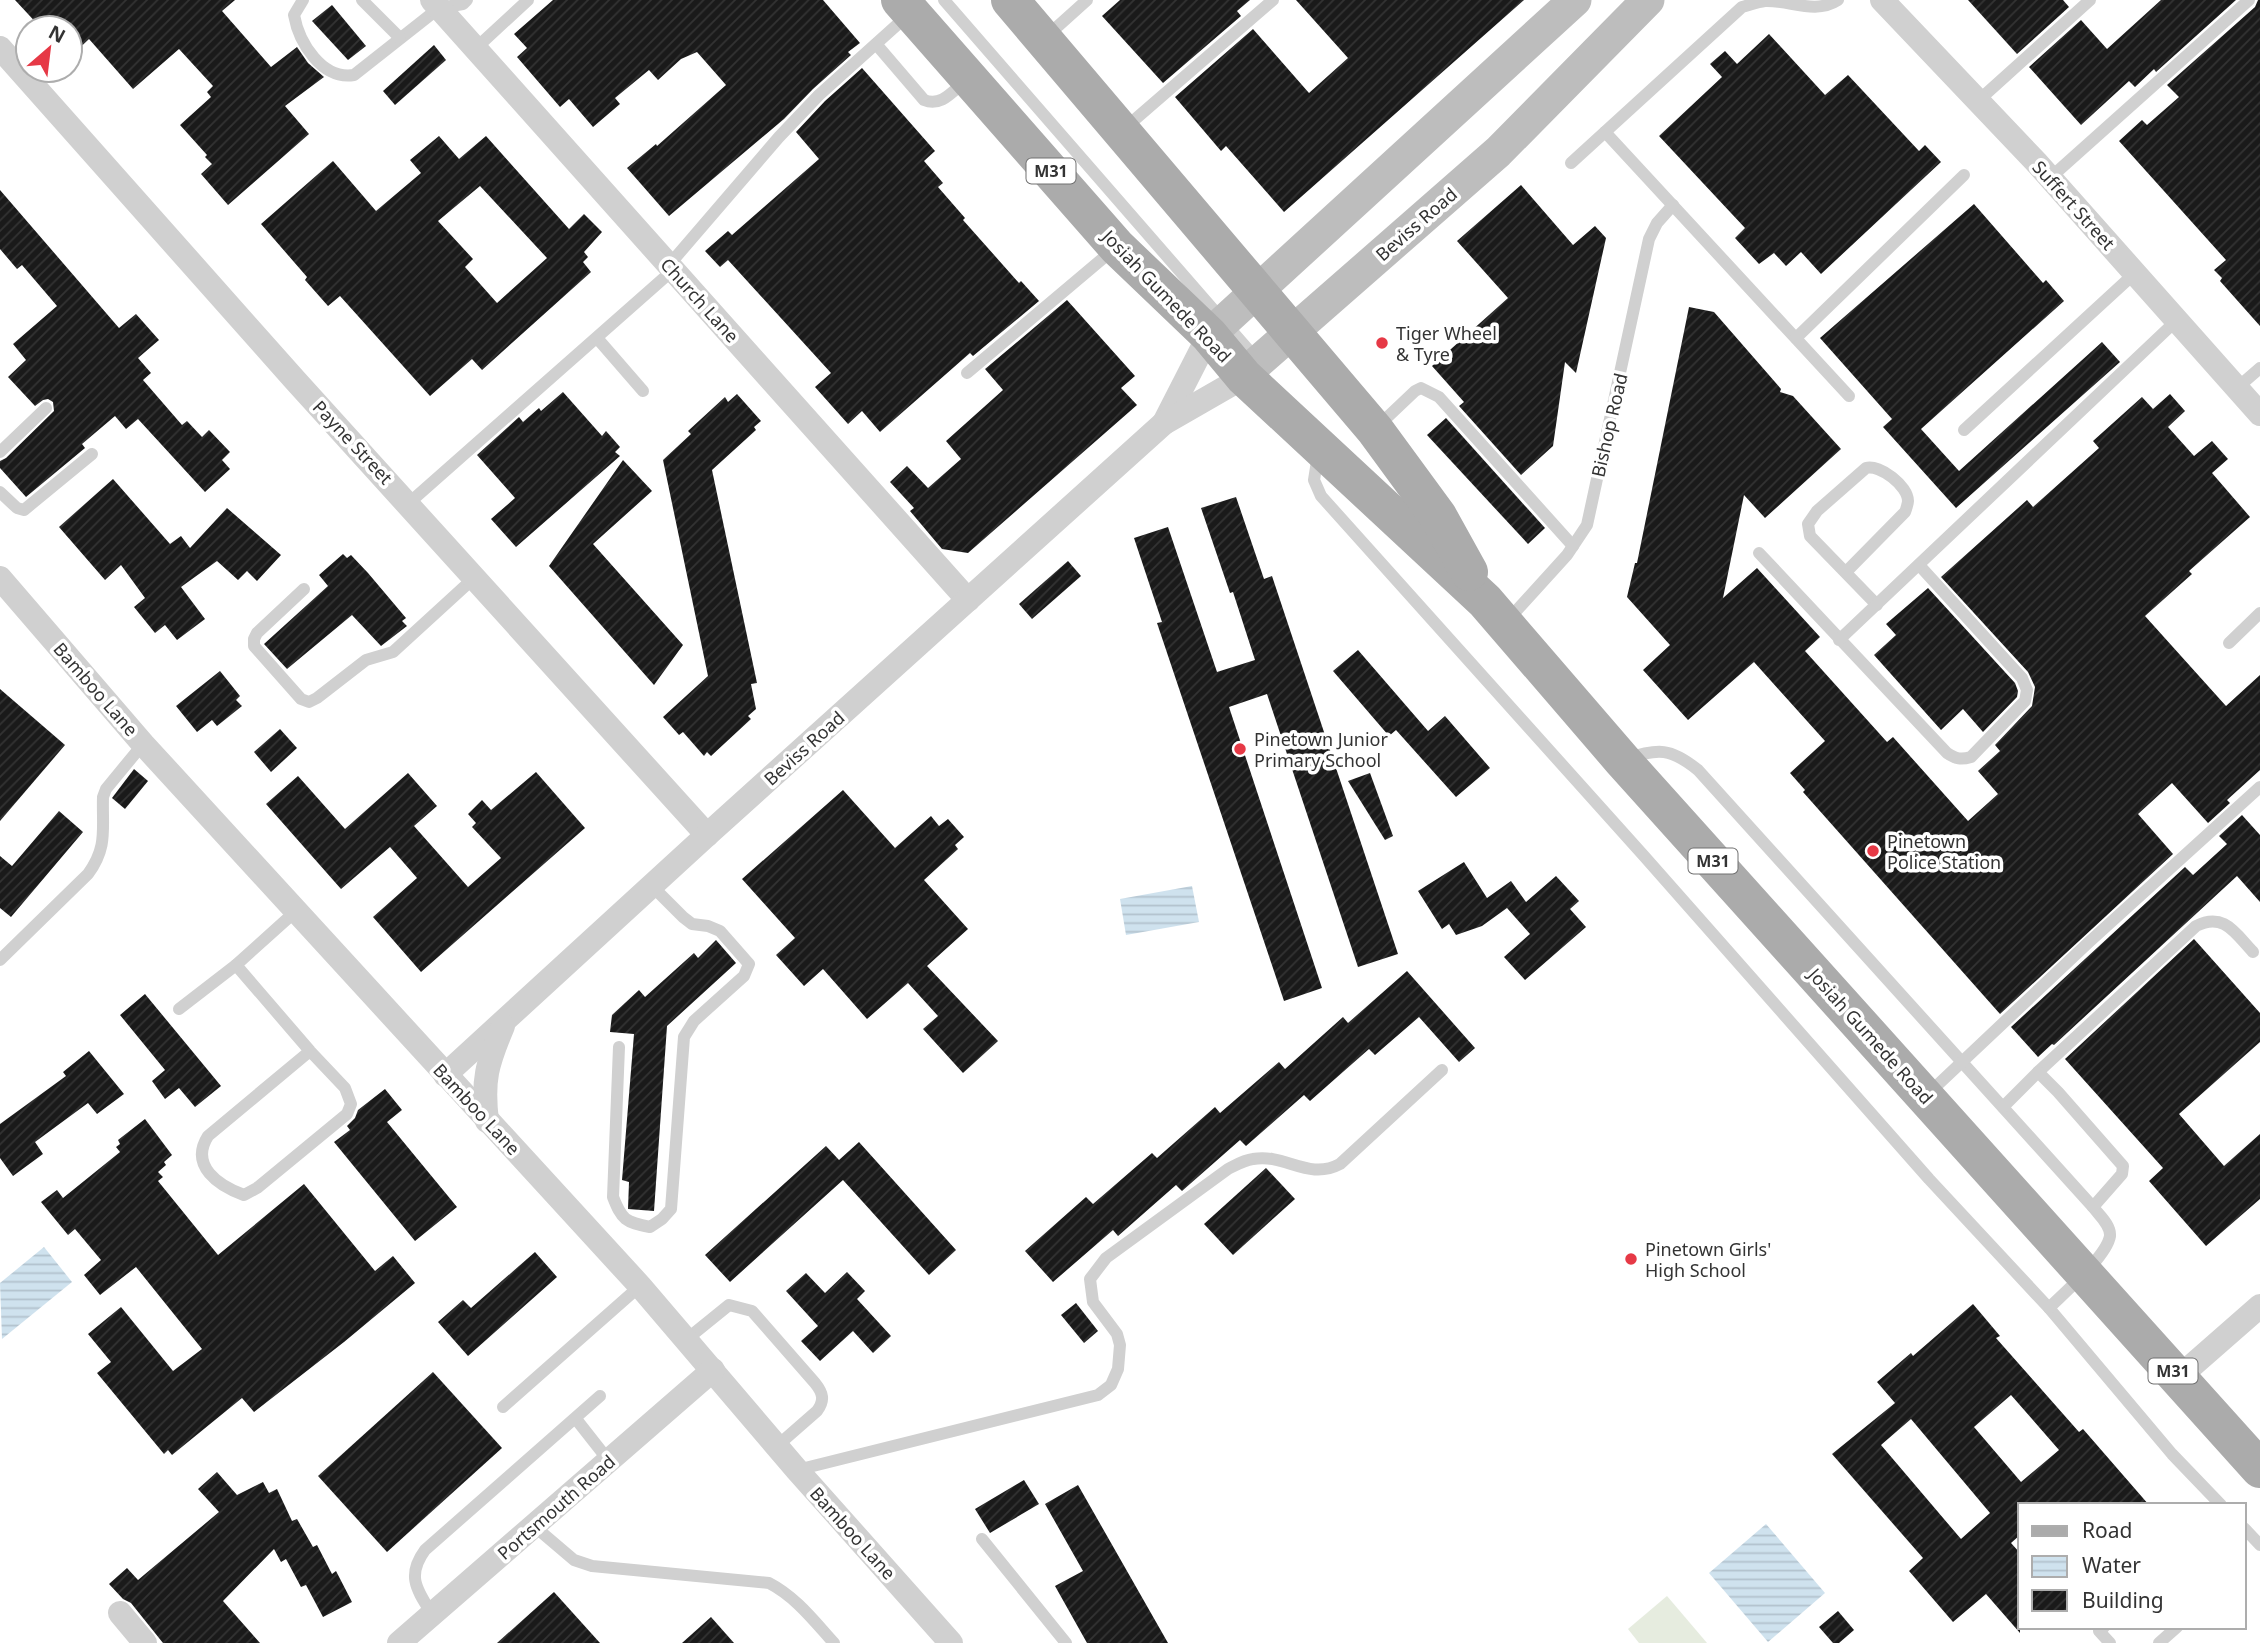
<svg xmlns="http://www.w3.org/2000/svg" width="2260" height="1643" font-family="'Noto Sans',sans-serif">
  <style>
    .green { fill: #e6ecdf }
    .water { fill: url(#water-rules) }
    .building { fill: url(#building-hatch); fill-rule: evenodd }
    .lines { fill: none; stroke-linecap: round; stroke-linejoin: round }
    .service { stroke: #d0d0d0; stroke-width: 12 }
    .minor { stroke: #d0d0d0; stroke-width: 24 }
    .secondary { stroke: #bdbdbd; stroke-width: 33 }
    .primary { stroke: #ababab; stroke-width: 38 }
    .poi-dot { fill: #e63946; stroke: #fff; stroke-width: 2.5 }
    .labels { text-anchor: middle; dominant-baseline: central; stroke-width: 7; stroke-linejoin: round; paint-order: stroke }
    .shield { fill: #fff; stroke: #707070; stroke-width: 2 }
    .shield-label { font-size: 16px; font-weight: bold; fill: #333 }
    .street-label { font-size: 18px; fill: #333; stroke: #fff }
    .poi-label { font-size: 18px; fill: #333; stroke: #fff; text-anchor: start }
  </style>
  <defs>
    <pattern id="water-rules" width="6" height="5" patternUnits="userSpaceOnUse" patternTransform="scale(1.75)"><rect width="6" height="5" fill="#cfe2ee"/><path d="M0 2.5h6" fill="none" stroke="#b2c2cd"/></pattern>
    <pattern id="building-hatch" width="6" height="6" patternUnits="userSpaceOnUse" patternTransform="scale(1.75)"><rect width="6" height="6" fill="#1a1a1a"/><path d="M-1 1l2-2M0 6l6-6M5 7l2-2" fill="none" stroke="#333"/></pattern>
  </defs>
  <rect width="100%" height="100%" fill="#fff"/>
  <path class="green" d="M 1667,1596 L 1707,1643 L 1639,1643 L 1628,1629 Z"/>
  <g class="water">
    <path d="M 1192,886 L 1199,922 L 1126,935 L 1120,899 Z"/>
    <path d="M 44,1247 L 72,1282 L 2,1339 L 0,1283 Z"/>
    <path d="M 1766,1524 L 1825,1593 L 1768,1642 L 1709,1573 Z"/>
  </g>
  <g class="building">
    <path d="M 15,0 L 235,0 L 222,11 L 271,67 L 297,47 L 308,63 L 324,77 L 285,106 L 309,134 L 228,205 L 201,174 L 212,164 L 205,157 L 207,155 L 180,125 L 211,97 L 207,92 L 213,86 L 179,49 L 133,89 L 89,39 L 70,57 L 70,28 L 41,28 Z"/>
    <path d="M 553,0 L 823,0 L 860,43 L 848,52 L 851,55 L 813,89 L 784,119 L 669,216 L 627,168 L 656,144 L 657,146 L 726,85 L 697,52 L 681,59 L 658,80 L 649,70 L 615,98 L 620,104 L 593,127 L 569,99 L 560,107 L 517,57 L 527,48 L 514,34 Z"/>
    <path d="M 1120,0 L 1250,0 L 1237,11 L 1241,16 L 1163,83 L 1102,16 Z"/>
    <path d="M 1296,0 L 1524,0 L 1284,212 L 1226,146 L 1221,151 L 1175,97 L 1253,29 L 1309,93 L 1348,58 Z"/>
    <path d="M 1968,0 L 2063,0 L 2069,7 L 2017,54 Z"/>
    <path d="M 2161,0 L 2236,0 L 2156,72 L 2154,69 L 2135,87 L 2129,81 L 2081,125 L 2029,67 L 2081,20 L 2107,49 Z"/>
    <path d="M 2258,0 L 2260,0 L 2260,326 L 2220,281 L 2222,278 L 2214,270 L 2226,260 L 2119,141 L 2142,120 L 2147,125 L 2179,97 L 2167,85 L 2255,7 Z"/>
    <path d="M 332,5 L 366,46 L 348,60 L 312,21 Z"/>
    <path d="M 1769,34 L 1825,95 L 1848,75 L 1919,151 L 1925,145 L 1941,162 L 1821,274 L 1801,252 L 1786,266 L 1774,253 L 1759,264 L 1735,238 L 1745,228 L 1659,136 L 1722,77 L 1710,64 L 1725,51 L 1737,64 Z"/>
    <path d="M 434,45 L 446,60 L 395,105 L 383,91 Z"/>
    <path d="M 862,68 L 935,151 L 924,161 L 943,183 L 938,187 L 965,218 L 963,220 L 1019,283 L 1021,281 L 1039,301 L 973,356 L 970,353 L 880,432 L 862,411 L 848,424 L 815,387 L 831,373 L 728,260 L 720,267 L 705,251 L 728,231 L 732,235 L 819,159 L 796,132 L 825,101 Z"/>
    <path d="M 439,136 L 459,159 L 486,136 L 569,229 L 584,214 L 602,232 L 584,252 L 588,257 L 583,262 L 591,272 L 482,370 L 472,359 L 430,396 L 340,296 L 328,306 L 305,280 L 307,277 L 261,224 L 333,161 L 376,211 L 421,173 L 410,160 ZM 480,186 L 547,258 L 497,303 L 465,267 L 473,259 L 438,221 Z"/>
    <path d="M 1521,185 L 1573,245 L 1595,226 L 1606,238 L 1576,373 L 1565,362 L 1553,446 L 1521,475 L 1459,406 L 1464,402 L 1432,366 L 1508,298 L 1457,241 Z"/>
    <path d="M 0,190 L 119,328 L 136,314 L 159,340 L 138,358 L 151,373 L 143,380 L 182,425 L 187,421 L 202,437 L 209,430 L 230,452 L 222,460 L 230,469 L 205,492 L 138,419 L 126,429 L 115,416 L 82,444 L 85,448 L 26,497 L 0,468 L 0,461 L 6,458 L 54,411 L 53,402 L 48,399 L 43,400 L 35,406 L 8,377 L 26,360 L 13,344 L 57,306 L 22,265 L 17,269 L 0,249 Z"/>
    <path d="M 1974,204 L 2043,283 L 2046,280 L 2064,301 L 1921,429 L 1959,471 L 2102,342 L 2120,362 L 1956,508 L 1883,427 L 1892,419 L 1820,338 Z"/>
    <path d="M 1067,300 L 1135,376 L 1121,388 L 1137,405 L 968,553 L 942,549 L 910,511 L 914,508 L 890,482 L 907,466 L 928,488 L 961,459 L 946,441 L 1003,390 L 985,369 Z"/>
    <path d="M 1689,307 L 1714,312 L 1781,389 L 1780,392 L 1793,396 L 1841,449 L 1765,518 L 1744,495 L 1723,598 L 1757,568 L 1820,637 L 1805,651 L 1887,742 L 1893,737 L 1968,821 L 1998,794 L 1978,771 L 2000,751 L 1995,745 L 2032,706 L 2035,687 L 2028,672 L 1941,577 L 2027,500 L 2033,507 L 2099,448 L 2093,441 L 2142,397 L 2153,409 L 2170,394 L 2185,411 L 2168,427 L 2194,456 L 2212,441 L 2228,459 L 2212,473 L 2250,517 L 2189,571 L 2192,574 L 2145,616 L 2226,706 L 2260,675 L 2260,770 L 2227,800 L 2230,803 L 2208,823 L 2172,783 L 2138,814 L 2173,854 L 2000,1014 L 1803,792 L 1805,790 L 1790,773 L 1825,741 L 1754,662 L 1688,720 L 1643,670 L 1670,645 L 1627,597 L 1635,563 L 1637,563 Z"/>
    <path d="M 563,392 L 602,436 L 606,431 L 620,447 L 615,452 L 620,456 L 516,547 L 491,519 L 515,498 L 477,455 L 519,417 L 523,422 L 539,408 L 541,411 Z"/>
    <path d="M 737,394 L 761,421 L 754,427 L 756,430 L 712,470 L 757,683 L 751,684 L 756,709 L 748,716 L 751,719 L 711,756 L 707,752 L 704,756 L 683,732 L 679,735 L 663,717 L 708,676 L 663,460 L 691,434 L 688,431 L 725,397 L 728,402 Z"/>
    <path d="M 1446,418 L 1545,528 L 1528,544 L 1427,435 Z"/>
    <path d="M 623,460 L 652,491 L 593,544 L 683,645 L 654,685 L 549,566 Z"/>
    <path d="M 113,479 L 170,544 L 181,536 L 190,548 L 227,508 L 281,555 L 257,581 L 247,571 L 238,580 L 217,561 L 181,587 L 205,619 L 177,640 L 165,625 L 155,633 L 134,607 L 145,598 L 121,565 L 105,580 L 59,527 Z"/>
    <path d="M 1236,497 L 1264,579 L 1272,576 L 1398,954 L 1358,967 L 1267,694 L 1229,707 L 1322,988 L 1284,1001 L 1157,623 L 1162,622 L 1134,538 L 1168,527 L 1217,672 L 1255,660 L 1233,592 L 1230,593 L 1201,508 Z"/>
    <path d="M 343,554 L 347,558 L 351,555 L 368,573 L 406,618 L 402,621 L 407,626 L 381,646 L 352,615 L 287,669 L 264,644 L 328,586 L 319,575 Z"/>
    <path d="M 1068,561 L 1081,576 L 1032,619 L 1019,604 Z"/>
    <path d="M 1928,588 L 2015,683 L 2018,691 L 2017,697 L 1983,732 L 1963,709 L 1941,730 L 1874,655 L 1896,635 L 1886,624 Z"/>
    <path d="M 1358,650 L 1428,731 L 1445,716 L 1490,768 L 1456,797 L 1396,730 L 1389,736 L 1333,671 Z"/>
    <path d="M 220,671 L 240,696 L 236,700 L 242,706 L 217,726 L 212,720 L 197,732 L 176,706 Z"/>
    <path d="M 0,689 L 65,745 L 0,821 Z"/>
    <path d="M 280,729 L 297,748 L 271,772 L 254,752 Z"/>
    <path d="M 134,769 L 148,781 L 125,809 L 112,798 Z"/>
    <path d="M 536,772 L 585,828 L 421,972 L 373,917 L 417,878 L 390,847 L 341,889 L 266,804 L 298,776 L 345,829 L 408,773 L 437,806 L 414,826 L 468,887 L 501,858 L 472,827 L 476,823 L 468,814 L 482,800 L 491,810 Z"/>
    <path d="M 1370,773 L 1393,836 L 1385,840 L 1348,781 Z"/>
    <path d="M 843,790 L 895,848 L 931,816 L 939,826 L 948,819 L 964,837 L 955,845 L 958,849 L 924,880 L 968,929 L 927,966 L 998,1041 L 963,1073 L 923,1029 L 938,1016 L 908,983 L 867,1019 L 823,969 L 804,986 L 776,955 L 795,938 L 742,879 Z"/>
    <path d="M 59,811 L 83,832 L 11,917 L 0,908 L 0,856 L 12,866 Z"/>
    <path d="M 2242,815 L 2260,835 L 2260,902 L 2237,876 L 2054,1045 L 2052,1044 L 2038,1057 L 2011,1027 L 2185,867 L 2193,875 L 2227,844 L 2219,836 Z"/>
    <path d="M 1464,862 L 1487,898 L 1511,881 L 1526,902 L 1556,876 L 1579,901 L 1570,909 L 1586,927 L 1525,980 L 1504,957 L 1530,934 L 1507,908 L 1482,926 L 1456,935 L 1449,924 L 1442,929 L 1418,891 Z"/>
    <path d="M 2194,939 L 2260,1013 L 2260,1042 L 2179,1114 L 2224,1166 L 2260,1134 L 2260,1199 L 2206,1246 L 2149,1181 L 2163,1168 L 2065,1059 Z"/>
    <path d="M 716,940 L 736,963 L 667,1026 L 654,1211 L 628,1209 L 629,1182 L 622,1180 L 634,1034 L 610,1032 L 612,1015 L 639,990 L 645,997 L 694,953 L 698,958 Z"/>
    <path d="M 1407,971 L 1475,1048 L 1459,1062 L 1419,1017 L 1375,1055 L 1369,1049 L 1310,1101 L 1304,1095 L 1246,1146 L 1240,1140 L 1182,1191 L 1176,1185 L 1118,1236 L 1113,1230 L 1053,1282 L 1025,1251 L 1086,1197 L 1093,1204 L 1152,1153 L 1157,1158 L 1215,1107 L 1220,1113 L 1279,1062 L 1285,1069 L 1343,1017 L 1348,1023 Z"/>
    <path d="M 145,994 L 221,1086 L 195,1107 L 179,1088 L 165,1099 L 152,1081 L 165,1070 L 120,1015 Z"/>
    <path d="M 89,1051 L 124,1094 L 97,1114 L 88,1103 L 35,1142 L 43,1154 L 13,1176 L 0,1158 L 0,1124 L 66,1076 L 63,1072 Z"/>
    <path d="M 385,1089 L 402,1110 L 387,1122 L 457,1207 L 415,1241 L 334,1142 L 350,1130 L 347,1126 L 355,1118 L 358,1110 Z"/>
    <path d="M 145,1119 L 172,1155 L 164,1162 L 166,1165 L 158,1172 L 163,1177 L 158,1181 L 218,1255 L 304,1184 L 375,1271 L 393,1256 L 415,1283 L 344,1342 L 254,1412 L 242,1398 L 172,1455 L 168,1450 L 164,1454 L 97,1373 L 111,1362 L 88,1334 L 121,1307 L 173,1371 L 202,1349 L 136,1267 L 100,1295 L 84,1275 L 101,1260 L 75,1229 L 68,1235 L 41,1202 L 57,1190 L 63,1198 L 120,1152 L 116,1147 L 120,1144 L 118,1140 Z"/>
    <path d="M 859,1142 L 956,1250 L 929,1275 L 843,1180 L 730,1282 L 705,1255 L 826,1146 L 839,1160 Z"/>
    <path d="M 1266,1168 L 1295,1199 L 1233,1255 L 1204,1224 Z"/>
    <path d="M 535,1252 L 557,1277 L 468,1356 L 438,1322 L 463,1300 L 471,1308 Z"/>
    <path d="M 847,1272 L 865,1291 L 857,1299 L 891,1336 L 873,1353 L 853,1331 L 820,1361 L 801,1341 L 818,1326 L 786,1291 L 806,1273 L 825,1293 Z"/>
    <path d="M 1076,1303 L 1098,1331 L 1084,1343 L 1061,1315 Z"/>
    <path d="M 1973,1304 L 2000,1336 L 1996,1338 L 2079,1432 L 2083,1429 L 2149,1505 L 2020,1505 L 2020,1535 L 2011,1543 L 2020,1553 L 2020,1633 L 1986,1594 L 1953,1622 L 1909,1571 L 1923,1558 L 1832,1454 L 1895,1403 L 1877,1382 L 1911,1353 L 1913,1356 ZM 2011,1395 L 2059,1450 L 2021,1482 L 1974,1427 ZM 1911,1419 L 1990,1513 L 1961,1539 L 1881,1445 Z"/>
    <path d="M 433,1372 L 502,1448 L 387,1552 L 318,1476 Z"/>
    <path d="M 217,1472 L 237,1495 L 263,1482 L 269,1493 L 277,1489 L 292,1521 L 297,1519 L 313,1547 L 317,1545 L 332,1574 L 336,1571 L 352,1602 L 323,1617 L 306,1585 L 301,1587 L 286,1559 L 281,1562 L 274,1549 L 223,1601 L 260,1643 L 163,1643 L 131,1603 L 123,1599 L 109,1584 L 127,1568 L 138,1580 L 219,1512 L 198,1489 Z"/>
    <path d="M 1024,1480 L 1039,1504 L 990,1533 L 975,1509 Z"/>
    <path d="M 1078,1485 L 1168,1643 L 1087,1643 L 1055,1586 L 1083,1571 L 1045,1504 Z"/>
    <path d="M 554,1592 L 600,1643 L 497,1643 Z"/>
    <path d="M 1838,1611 L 1854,1630 L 1839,1643 L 1833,1643 L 1819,1627 Z"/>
    <path d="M 711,1617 L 734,1643 L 682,1643 Z"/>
  </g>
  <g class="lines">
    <g class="service">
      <path d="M 303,0 L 294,15 C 299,43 322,80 354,75 L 439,8 L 463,4 L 467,0"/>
      <path d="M 362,0 L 400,38"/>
      <path d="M 944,0 L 1258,361"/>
      <path d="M 1047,36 L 1087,0"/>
      <path d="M 876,44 L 924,100 C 941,107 952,92 964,82"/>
      <path d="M 475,49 L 528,0"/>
      <path d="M 1978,101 L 2090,0"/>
      <path d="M 1125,128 L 1273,0"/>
      <path d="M 1605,132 L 1849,396"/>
      <path d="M 1571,163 L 1742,7 C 1750,5 1757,2 1765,1 C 1790,0 1815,15 1838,0"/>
      <path d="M 2050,178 L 2249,0"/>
      <path d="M 669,265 L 779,137 L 819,95 L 908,15"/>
      <path d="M 597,338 L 643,391"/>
      <path d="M 1796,338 L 1964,175"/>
      <path d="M 967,373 L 1114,249"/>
      <path d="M 2237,388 L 2260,368"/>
      <path d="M 1377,427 L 1415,391 L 1421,388 L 1439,397 L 1573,546"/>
      <path d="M 1964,430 L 2135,273"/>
      <path d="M 0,452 L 46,408"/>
      <path d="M 1318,455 L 1314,480 L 1321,496 L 1644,856 L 1929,1179 L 2049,1308 L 2172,1454 L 2221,1505"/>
      <path d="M 0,492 L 17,508 L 24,510 L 92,454"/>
      <path d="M 409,503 L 673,270"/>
      <path d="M 1759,553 L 1947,753 C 1956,759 1961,760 1971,757 L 2025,701 L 2027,690 L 2022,678 L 1919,565"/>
      <path d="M 1846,572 L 1905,512 C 1906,510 1908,503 1908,501 C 1908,486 1880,464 1866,468 L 1817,511 L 1808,524 L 1810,536 L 1877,605"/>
      <path d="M 304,589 L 257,633 L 254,639 L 254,646 L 301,699 L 309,702 L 317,698 L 366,660 L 393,652 L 475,577"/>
      <path d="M 1507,621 L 1567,555 L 1587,525 L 1649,239 L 1657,223 L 1673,205"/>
      <path d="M 1839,640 L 2177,320"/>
      <path d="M 2229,643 L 2260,613"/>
      <path d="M 1626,759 C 1658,748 1671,748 1698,770 L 2093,1207 C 2099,1215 2111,1225 2110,1236 C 2107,1256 2064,1293 2049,1308"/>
      <path d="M 296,911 L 236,965 L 310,1051 L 345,1088 L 351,1104 L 347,1114 L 257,1188 L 244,1195 C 219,1186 189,1166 208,1136 L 310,1051"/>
      <path d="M 0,960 L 88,874 C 108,847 102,829 103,797 L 106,789 L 143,744"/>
      <path d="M 179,1009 L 236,965"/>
      <path d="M 619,1047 L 613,1197 C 622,1220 625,1222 650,1227 L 662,1219 L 671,1209 L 684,1037 L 694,1021 L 744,976 L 749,964 L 720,931 L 708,926 L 692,924 L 683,917 L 652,886"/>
      <path d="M 2038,1072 L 2196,926 C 2224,912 2235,933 2253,952"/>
      <path d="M 1929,1093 L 2088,943 L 2260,787"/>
      <path d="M 2003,1107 L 2038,1072 L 2058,1092 L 2123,1166 L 2122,1174 L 2093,1207"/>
      <path d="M 687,1339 L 729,1305 L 752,1311 L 815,1383 C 823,1393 825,1400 817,1411 L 777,1446"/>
      <path d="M 503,1407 L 640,1286"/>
      <path d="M 576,1419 L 609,1461"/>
      <path d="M 797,1470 L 1098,1395 L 1111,1385 L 1118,1369 L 1120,1345 L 1117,1334 L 1093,1302 L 1090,1279 L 1106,1258 L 1228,1169 C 1236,1165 1244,1160 1253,1159 C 1285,1153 1308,1181 1340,1164 L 1442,1070"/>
      <path d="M 534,1526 L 574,1560 L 592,1566 L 769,1583 C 796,1597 814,1621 834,1643"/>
      <path d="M 2244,1528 L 2260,1545"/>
      <path d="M 982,1539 L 1066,1643"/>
      <path d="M 432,1614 C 417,1590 406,1576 425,1550 L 600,1396"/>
      <path d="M 2104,1627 L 2099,1631 L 2110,1643"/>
      <path d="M 2159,1643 L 2177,1627"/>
    </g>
    <g class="minor">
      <path d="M 432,0 L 968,600"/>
      <path d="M 1882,0 L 2036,162 L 2260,414"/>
      <path d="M 0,48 L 294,379 L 707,835"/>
      <path d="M 1164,423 L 1209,335"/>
      <path d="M 0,578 L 143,744 L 640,1286 L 797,1470 L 951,1643"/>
      <path d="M 445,1075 L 707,835 L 1164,423 L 1244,377"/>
      <path d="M 487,1121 C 482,1080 487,1064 503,1026"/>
      <path d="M 2179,1377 L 2260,1306"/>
      <path d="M 120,1613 L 145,1643"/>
      <path d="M 399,1643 L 713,1370"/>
    </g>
    <g class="secondary">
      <path d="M 1209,335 L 1575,0"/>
      <path d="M 1244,377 L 1258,362 L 1498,152 L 1648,0"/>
    </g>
    <g class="primary">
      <path d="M 900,0 L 1117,247 L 1209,335 L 1244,377 L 1485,601 L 1622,760 L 2260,1469"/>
      <path d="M 1010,0 L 1375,430 L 1438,516 L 1469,572"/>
    </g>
  </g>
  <g class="poi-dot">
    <circle cx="1382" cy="343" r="7"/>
    <circle cx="1240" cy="749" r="7"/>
    <circle cx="1873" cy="851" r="7"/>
    <circle cx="1631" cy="1259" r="7"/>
  </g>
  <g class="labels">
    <g class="shield">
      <rect x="1026.5" y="158.5" width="49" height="25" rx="5"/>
      <rect x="1688.5" y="848.5" width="49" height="25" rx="5"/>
      <rect x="2148.5" y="1358.5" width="49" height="25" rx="5"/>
    </g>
    <g class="shield-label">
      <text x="1051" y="171">M31</text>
      <text x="1713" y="861">M31</text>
      <text x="2173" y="1371">M31</text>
    </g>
    <g class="street-label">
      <text transform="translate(2074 205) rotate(48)">Suffert Street</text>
      <text transform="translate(1416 224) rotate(-41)">Beviss Road</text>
      <text transform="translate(1167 296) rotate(46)">Josiah Gumede Road</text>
      <text transform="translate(700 300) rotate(48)">Church Lane</text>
      <text transform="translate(1609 425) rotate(-77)">Bishop Road</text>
      <text transform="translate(353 442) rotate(47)">Payne Street</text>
      <text transform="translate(96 689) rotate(49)">Bamboo Lane</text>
      <text transform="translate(804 748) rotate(-42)">Beviss Road</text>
      <text transform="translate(1871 1036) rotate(48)">Josiah Gumede Road</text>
      <text transform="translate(477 1109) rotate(47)">Bamboo Lane</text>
      <text transform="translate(556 1507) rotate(-41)">Portsmouth Road</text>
      <text transform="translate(853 1533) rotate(48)">Bamboo Lane</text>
    </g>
    <g class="poi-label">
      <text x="1396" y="333">Tiger Wheel<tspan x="1396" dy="21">&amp; Tyre</tspan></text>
      <text x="1254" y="739">Pinetown Junior<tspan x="1254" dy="21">Primary School</tspan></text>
      <text x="1887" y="841">Pinetown<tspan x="1887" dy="21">Police Station</tspan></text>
      <text x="1645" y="1249">Pinetown Girls'<tspan x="1645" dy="21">High School</tspan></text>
    </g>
  </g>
  <rect x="2018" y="1503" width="228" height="126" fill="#ffffff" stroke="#adadad" stroke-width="2"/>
  <rect x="2032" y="1526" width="35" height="10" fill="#ababab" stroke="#adadad" stroke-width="2"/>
  <text x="2082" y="1538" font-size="21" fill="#333333">Road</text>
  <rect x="2032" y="1556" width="35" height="21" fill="url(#water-rules)" stroke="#adadad" stroke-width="2"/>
  <text x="2082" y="1573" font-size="21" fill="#333333">Water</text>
  <rect x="2032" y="1590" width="35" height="21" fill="url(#building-hatch)" stroke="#adadad" stroke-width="2"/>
  <text x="2082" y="1608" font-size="21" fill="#333333">Building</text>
  <g transform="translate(49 49) rotate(28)"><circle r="33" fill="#ffffff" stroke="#adadad" stroke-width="2"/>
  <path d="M0-5L12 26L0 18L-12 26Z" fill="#e63946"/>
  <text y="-10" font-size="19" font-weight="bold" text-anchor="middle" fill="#333333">N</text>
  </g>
</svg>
